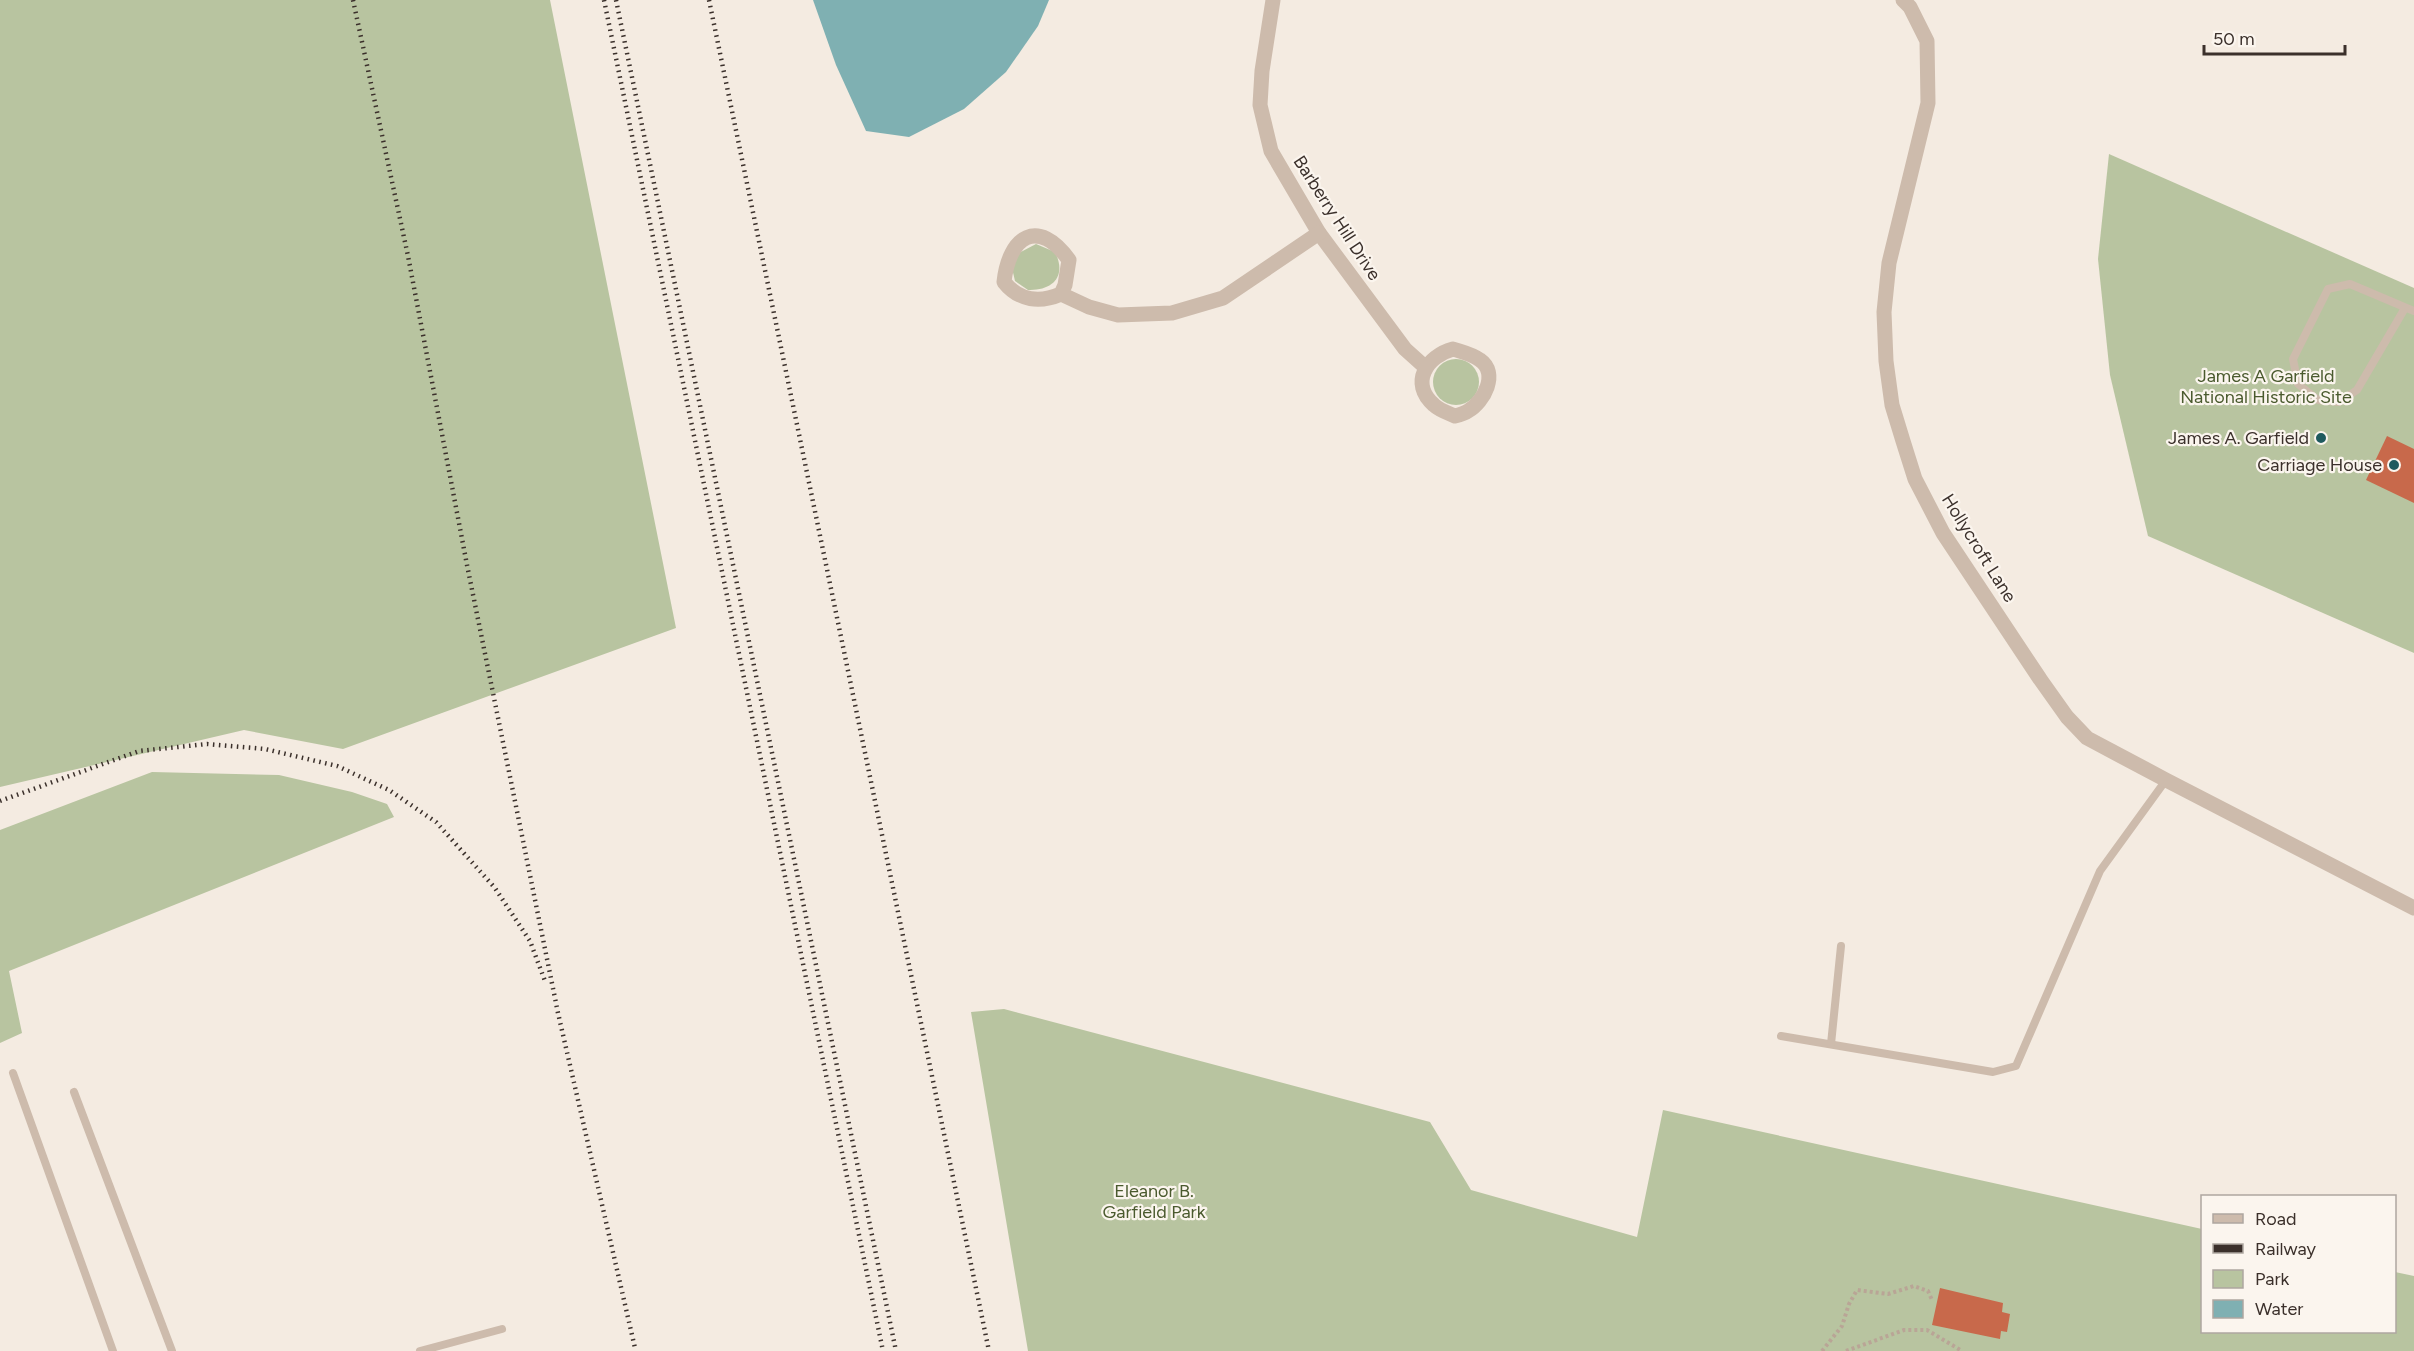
<svg xmlns="http://www.w3.org/2000/svg" width="2414" height="1351" font-family="Figtree,sans-serif">
  <style>
    .green { fill: #b8c4a0 }
    .water { fill: #7fb0b2 }
    .building { fill: #c8694b }
    .lines { fill: none; stroke-linecap: round; stroke-linejoin: round }
    .path { stroke: #b9a596; stroke-width: 4; stroke-dasharray: 3 3; stroke-linecap: butt }
    .lane { stroke: #cdbbac; stroke-width: 8 }
    .street { stroke: #cdbbac; stroke-width: 15 }
    .rail { stroke: #3b302b; stroke-width: 4.5; stroke-dasharray: 1.5 4.5; stroke-linecap: butt }
    .poi-dot { fill: #1f5a5e; stroke: #fbf5ee; stroke-width: 2 }
    .labels { text-anchor: middle; dominant-baseline: central; stroke-width: 4.5; stroke-linejoin: round; paint-order: stroke }
    .street-label { font-size: 18px; fill: #3b302b; stroke: #fbf5ee }
    .park-label { font-size: 18px; fill: #4a5a2e; stroke: #fbf5ee }
    .poi-label { font-size: 18px; fill: #3b302b; stroke: #fbf5ee; text-anchor: end }
  </style>
  <rect width="100%" height="100%" fill="#f4ebe1"/>
  <g class="green">
    <path d="M 0,0 L 550,0 L 676,628 L 343,749 L 244,730 L 0,787 Z"/>
    <path d="M 2109,154 L 2414,288 L 2414,653 L 2148,536 L 2110,375 L 2098,259 Z"/>
    <path d="M 1036,244 L 1055,252 C 1067,276 1053,291 1028,290 L 1015,281 L 1012,268 L 1017,254 Z"/>
    <circle cx="1456" cy="382" r="23"/>
    <path d="M 152,772 L 279,775 L 352,792 L 387,804 L 394,817 L 9,971 L 22,1033 L 0,1043 L 0,830 Z"/>
    <path d="M 1004,1009 L 1430,1122 L 1471,1190 L 1637,1237 L 1663,1110 L 2202,1229 L 2202,1332 L 2394,1332 L 2395,1272 L 2414,1276 L 2414,1351 L 1028,1351 L 971,1012 Z"/>
  </g>
  <path class="water" d="M 813,0 L 1049,0 L 1038,26 L 1006,72 L 964,109 L 909,137 L 866,131 L 836,65 Z"/>
  <g class="building">
    <path d="M 2387,436 L 2414,449 L 2414,503 L 2366,480 Z"/>
    <path d="M 1940,1288 L 2003,1303 L 2002,1312 L 2010,1314 L 2007,1332 L 2001,1331 L 2000,1339 L 1932,1325 Z"/>
  </g>
  <g class="lines">
    <g class="path">
      <path d="M 1822,1351 L 1842,1326 L 1849,1304 L 1857,1290 L 1888,1294 L 1914,1286 L 1928,1291 L 1932,1300"/>
      <path d="M 1846,1351 L 1904,1330 L 1927,1330 L 1962,1351"/>
    </g>
    <g class="lane">
      <path d="M 2405,308 L 2357,390 L 2339,402 L 2318,400 L 2298,384 L 2293,359 L 2328,289 L 2350,284 L 2414,311"/>
      <path d="M 1781,1036 L 1993,1072 L 2016,1066 L 2100,871 L 2166,780"/>
      <path d="M 1831,1044 L 1841,946"/>
      <path d="M 13,1073 L 113,1351"/>
      <path d="M 74,1092 L 172,1351"/>
      <path d="M 420,1351 L 502,1329"/>
    </g>
    <g class="street">
      <path d="M 1273,0 L 1262,71 L 1260,105 L 1271,151 L 1319,233 L 1405,349 L 1425,367"/>
      <path d="M 1903,0 L 1910,7 L 1927,41 L 1928,103 L 1889,263 L 1884,312 L 1886,361 L 1892,405 L 1903,441 L 1915,479 L 1943,533 L 2040,679 L 2067,717 L 2087,738 L 2166,780 L 2414,908"/>
      <path d="M 1061,294 L 1065,285 L 1069,260 C 1038,217 1009,236 1004,282 C 1019,301 1040,303 1061,294 L 1089,307 L 1118,315 L 1172,313 L 1223,298 L 1319,233"/>
      <path d="M 1453,349 C 1462,352 1472,354 1480,360 C 1499,373 1484,402 1468,411 C 1465,413 1459,415 1455,416 C 1448,413 1439,410 1434,405 C 1409,383 1427,356 1453,349 Z"/>
    </g>
    <g class="rail">
      <path d="M 353,0 L 408,256 L 467,565 L 558,1013 L 635,1348"/>
      <path d="M 604,0 L 883,1351"/>
      <path d="M 616,0 L 896,1351"/>
      <path d="M 709,0 L 989,1351"/>
      <path d="M 0,801 L 139,751 L 207,744 L 265,749 L 337,766 L 389,790 L 436,822 L 495,888 L 530,941 L 545,981"/>
    </g>
  </g>
  <g class="poi-dot">
    <circle cx="2321" cy="438" r="6"/>
    <circle cx="2394" cy="465" r="6"/>
  </g>
  <g class="labels">
    <g class="street-label">
      <text transform="translate(1337 218) rotate(57)">Barberry Hill Drive</text>
      <text transform="translate(1979 548) rotate(58)">Hollycroft Lane</text>
    </g>
    <g class="park-label">
      <text x="2266" y="376">James A Garfield<tspan x="2266" dy="21">National Historic Site</tspan></text>
      <text x="1154" y="1191">Eleanor B.<tspan x="1154" dy="21">Garfield Park</tspan></text>
    </g>
    <g class="poi-label">
      <text x="2309" y="438">James A. Garfield</text>
      <text x="2382" y="465">Carriage House</text>
    </g>
  </g>
  <rect x="2201" y="1195" width="195" height="138" fill="#fbf5ee" stroke="#aea6a0" stroke-width="1.5"/>
  <rect x="2213" y="1214" width="30" height="9" fill="#cdbbac" stroke="#aea6a0" stroke-width="1.5"/>
  <text x="2255" y="1225" font-size="18" fill="#3b302b">Road</text>
  <rect x="2213" y="1244" width="30" height="9" fill="#3b302b" stroke="#aea6a0" stroke-width="1.5"/>
  <text x="2255" y="1255" font-size="18" fill="#3b302b">Railway</text>
  <rect x="2213" y="1270" width="30" height="18" fill="#b8c4a0" stroke="#aea6a0" stroke-width="1.5"/>
  <text x="2255" y="1285" font-size="18" fill="#3b302b">Park</text>
  <rect x="2213" y="1300" width="30" height="18" fill="#7fb0b2" stroke="#aea6a0" stroke-width="1.5"/>
  <text x="2255" y="1315" font-size="18" fill="#3b302b">Water</text>
  <path d="M2204 45v9h141v-9" fill="none" stroke="#3b302b" stroke-width="3"/>
  <text x="2213" y="45" font-size="18" fill="#3b302b" stroke="#fbf5ee" stroke-width="4.5" paint-order="stroke">50 m</text>
</svg>
